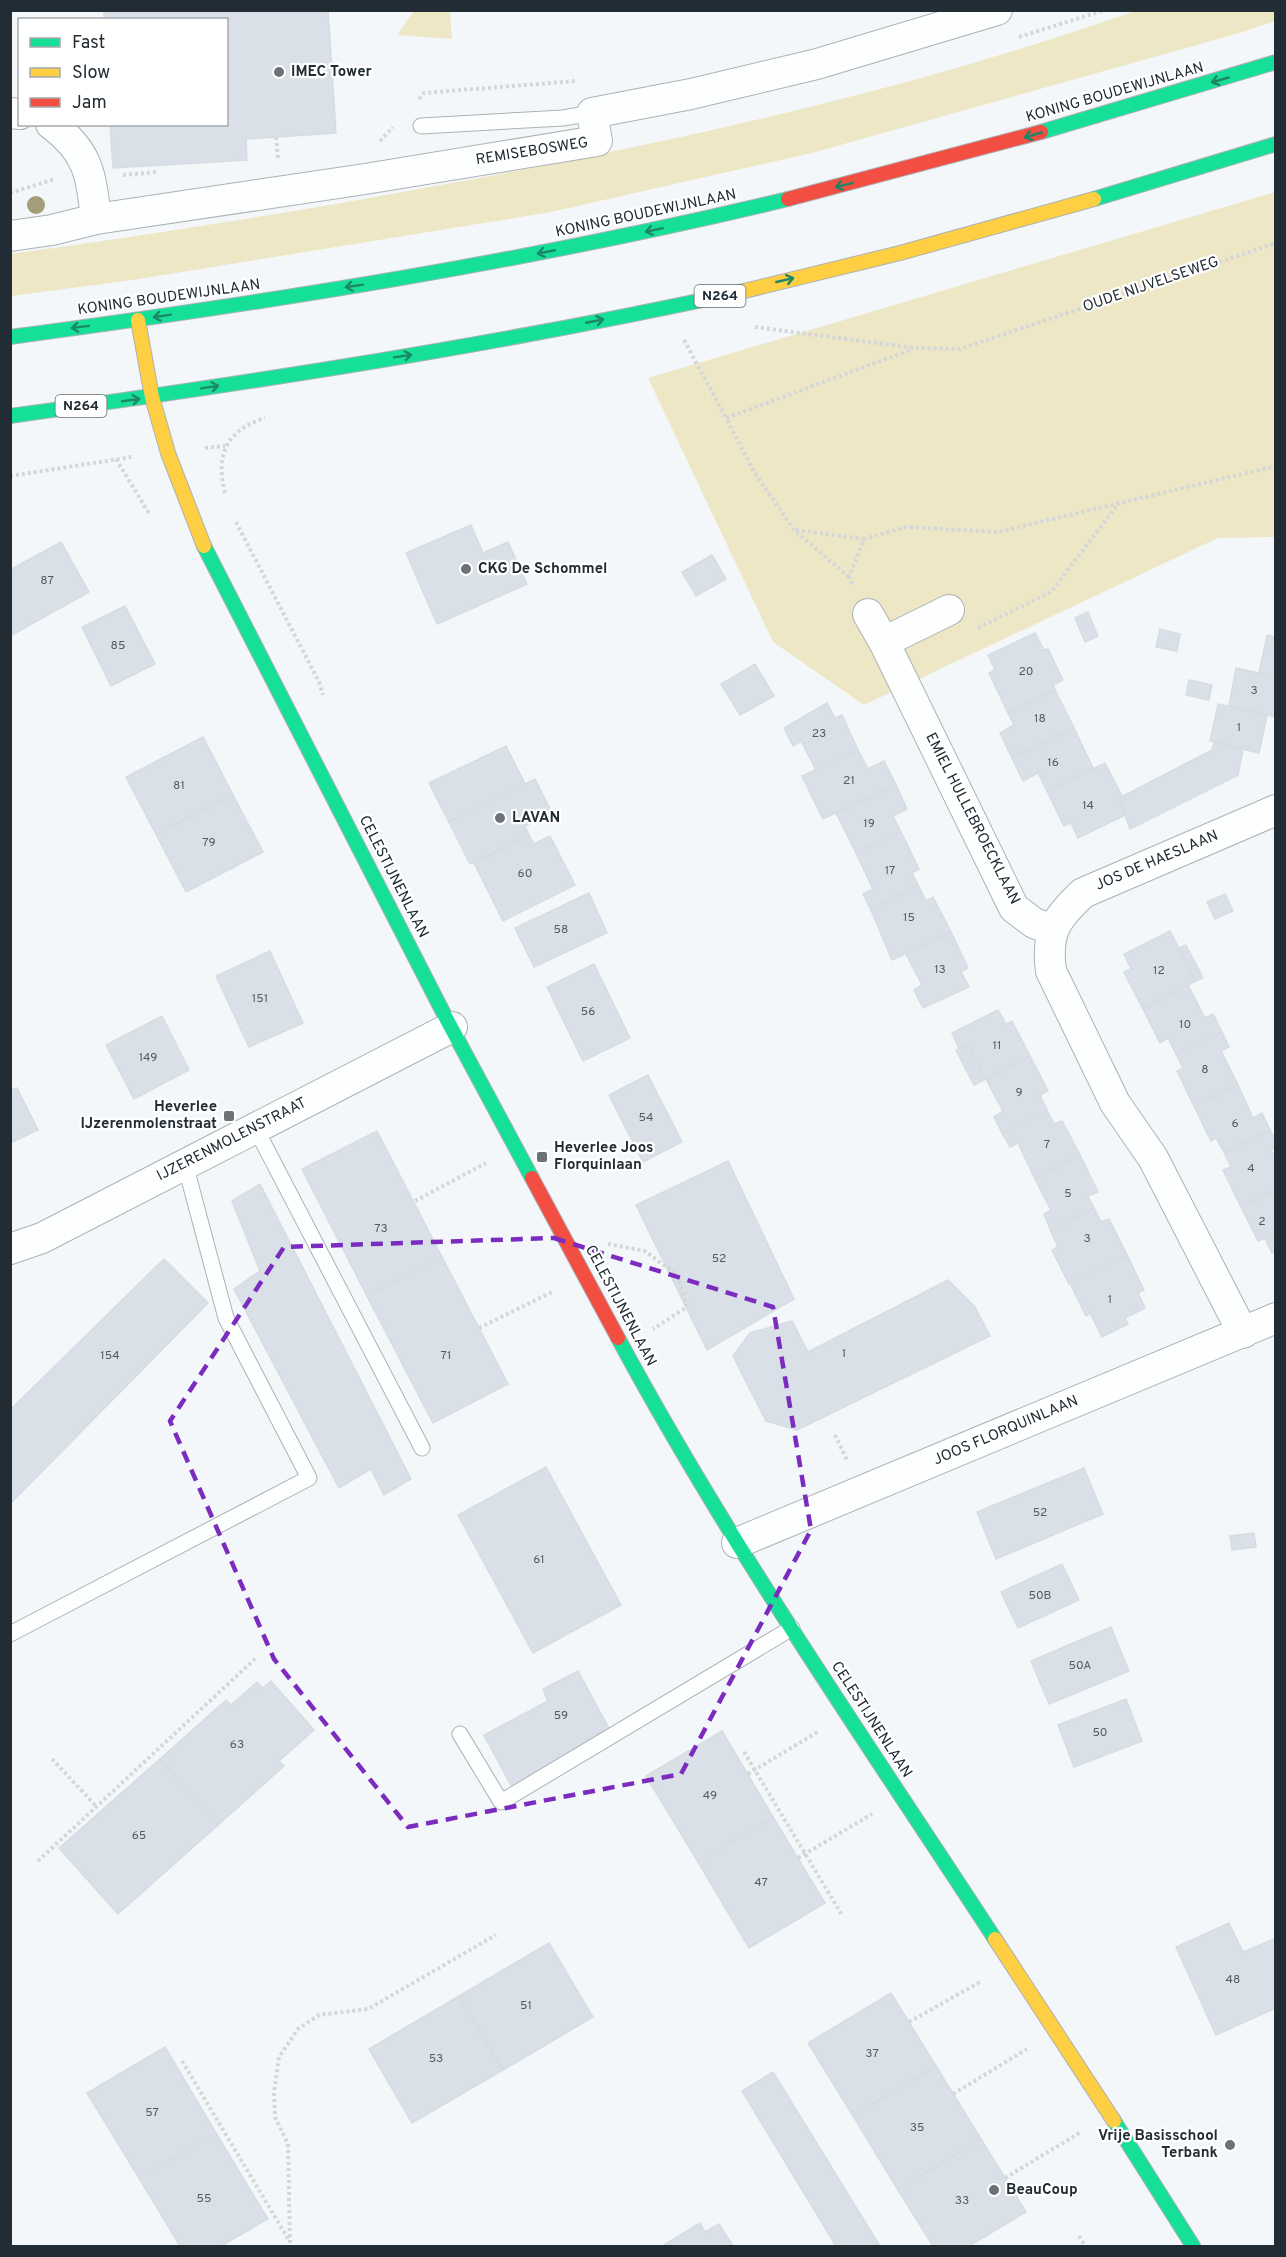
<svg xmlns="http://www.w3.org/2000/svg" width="1286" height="2257" font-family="Overpass,sans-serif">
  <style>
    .green { fill: #ede7c6 }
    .building { fill: #d9e0e7; stroke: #d6dde2; stroke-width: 1.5 }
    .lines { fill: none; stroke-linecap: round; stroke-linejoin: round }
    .lane-casing { stroke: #acb2b7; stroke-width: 17 }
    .street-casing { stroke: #acb2b7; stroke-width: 32 }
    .fast-casing { stroke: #acb2b7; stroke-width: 16 }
    .slow-casing { stroke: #acb2b7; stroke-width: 16 }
    .jam-casing { stroke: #acb2b7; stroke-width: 16 }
    .path { stroke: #d5d6d8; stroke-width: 4; stroke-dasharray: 3 3; stroke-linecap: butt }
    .lane { stroke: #fdfefe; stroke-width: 15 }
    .street { stroke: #fdfefe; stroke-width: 30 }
    .fast { stroke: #16e098; stroke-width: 14 }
    .slow { stroke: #ffcf43; stroke-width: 14 }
    .jam { stroke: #f24e42; stroke-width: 14 }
    .tree { fill: #a39d7a }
    .oneway { stroke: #1c8666 }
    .marked { fill: none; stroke: #7b2cbf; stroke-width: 4.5; stroke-dasharray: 12 8; stroke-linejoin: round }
    .poi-dot { fill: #6b7379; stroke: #fff; stroke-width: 2 }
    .labels { text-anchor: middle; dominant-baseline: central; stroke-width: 4.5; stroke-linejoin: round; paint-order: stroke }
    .number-label { font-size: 12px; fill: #525c64 }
    .shield { fill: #fff; stroke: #646b71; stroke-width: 1.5 }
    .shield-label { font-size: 14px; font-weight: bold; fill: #212c34 }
    .poi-label { font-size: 15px; font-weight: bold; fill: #212c34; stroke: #fff; text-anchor: start }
    .street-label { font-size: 15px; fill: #212c34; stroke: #fff }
  </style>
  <rect width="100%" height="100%" fill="#f4f7fa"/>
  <g class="green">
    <path d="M 414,11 L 450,11 L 452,39 L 397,35 Z"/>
    <path d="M 1135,11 L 1275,11 L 1275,21 L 1236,34 L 812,153 L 551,212 L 133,280 L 11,296 L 10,254 C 167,233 324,207 479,178 C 701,136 922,86 1135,11 Z"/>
    <path d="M 1275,192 L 1275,537 L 1218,538 L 864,705 L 773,642 L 648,378 Z"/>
  </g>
  <g class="building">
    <path d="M 104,10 L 328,10 L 336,133 L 246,139 L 247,160 L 113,168 L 110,124 L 226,124 L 226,20 L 104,20 Z"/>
    <path d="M 471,525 L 483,553 L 508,542 L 527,584 L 437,624 L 406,553 Z"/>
    <path d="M 61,542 L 89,592 L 10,636 L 10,570 Z"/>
    <path d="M 712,555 L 726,579 L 696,596 L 682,572 Z"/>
    <path d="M 125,606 L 155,664 L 111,686 L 82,627 Z"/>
    <path d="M 1088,612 L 1098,636 L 1085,642 L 1075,618 Z"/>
    <path d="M 1160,629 L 1180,634 L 1177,651 L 1156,647 Z"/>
    <path d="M 1035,633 L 1044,650 L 1048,649 L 1063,680 L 1053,685 L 1055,690 L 1008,713 L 989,673 L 995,670 L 988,655 Z"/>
    <path d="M 1267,635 L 1276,637 L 1276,677 L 1259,673 Z"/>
    <path d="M 755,664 L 774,696 L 740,715 L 721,684 Z"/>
    <path d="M 1236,668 L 1276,677 L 1276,717 L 1229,706 Z"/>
    <path d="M 1189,680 L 1212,685 L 1209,700 L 1186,695 Z"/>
    <path d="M 1055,690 L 1074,728 L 1012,758 L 1000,733 L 1014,725 L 1008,713 Z"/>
    <path d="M 827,703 L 835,718 L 842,715 L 858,750 L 816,770 L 801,741 L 793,746 L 784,728 Z"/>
    <path d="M 1218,704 L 1267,715 L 1259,753 L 1210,741 Z"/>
    <path d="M 1074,728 L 1093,768 L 1047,791 L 1038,773 L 1023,781 L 1012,758 Z"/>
    <path d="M 203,737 L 233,795 L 156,834 L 126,777 Z"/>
    <path d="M 1214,743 L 1243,749 L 1238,775 L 1130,829 L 1119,798 L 1212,750 Z"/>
    <path d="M 506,746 L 525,784 L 449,822 L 429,783 Z"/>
    <path d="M 858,750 L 868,769 L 884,761 L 896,785 L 823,819 L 802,776 Z"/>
    <path d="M 1105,763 L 1122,796 L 1119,798 L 1125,815 L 1078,838 L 1071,823 L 1064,826 L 1047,791 Z"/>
    <path d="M 535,779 L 552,813 L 525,826 L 529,835 L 470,864 L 449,822 Z"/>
    <path d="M 896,785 L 907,809 L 893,816 L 901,832 L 856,853 L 836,813 Z"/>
    <path d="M 233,795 L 263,852 L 186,892 L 156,834 Z"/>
    <path d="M 901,832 L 919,869 L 912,873 L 918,885 L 871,910 L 863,894 L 873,889 L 856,853 Z"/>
    <path d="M 529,835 L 534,844 L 550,836 L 575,885 L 503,921 L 474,863 Z"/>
    <path d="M 918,885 L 926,901 L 933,897 L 951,932 L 892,960 L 871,910 Z"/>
    <path d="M 589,893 L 607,933 L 534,967 L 515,928 Z"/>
    <path d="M 1225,894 L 1233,911 L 1215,919 L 1207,902 Z"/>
    <path d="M 1170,931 L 1196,981 L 1143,1009 L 1124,972 L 1131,969 L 1124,954 Z"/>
    <path d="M 951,932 L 968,968 L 961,972 L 969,987 L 923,1008 L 914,990 L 922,985 L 906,954 Z"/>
    <path d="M 1186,945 L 1203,978 L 1196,981 L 1179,948 Z"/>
    <path d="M 270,951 L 303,1023 L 249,1047 L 216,976 Z"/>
    <path d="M 594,964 L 630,1038 L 583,1061 L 547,987 Z"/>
    <path d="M 1188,985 L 1205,1018 L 1213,1014 L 1222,1032 L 1176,1054 L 1168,1038 L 1160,1043 L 1143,1009 Z"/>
    <path d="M 998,1010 L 1006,1024 L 1012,1021 L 1030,1056 L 986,1079 L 968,1044 L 959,1048 L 952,1033 Z"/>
    <path d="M 162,1016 L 189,1070 L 134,1099 L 106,1045 Z"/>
    <path d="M 1222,1032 L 1229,1047 L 1221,1051 L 1238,1085 L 1194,1106 L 1177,1071 L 1183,1068 L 1176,1054 Z"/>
    <path d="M 968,1044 L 986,1079 L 974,1085 L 956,1050 Z"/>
    <path d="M 1030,1056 L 1048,1091 L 1040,1095 L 1047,1110 L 1002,1133 L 994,1117 L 1003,1111 L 986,1079 Z"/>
    <path d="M 648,1075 L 682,1142 L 643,1162 L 609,1095 Z"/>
    <path d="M 1238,1085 L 1253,1118 L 1262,1113 L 1270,1130 L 1224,1152 L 1216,1138 L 1211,1141 L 1194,1106 Z"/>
    <path d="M 17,1088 L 38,1130 L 10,1143 L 10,1091 Z"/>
    <path d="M 1047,1110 L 1054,1124 L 1062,1121 L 1080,1155 L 1035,1179 L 1018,1143 L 1010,1147 L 1002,1133 Z"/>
    <path d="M 1270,1130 L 1276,1141 L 1276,1148 L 1271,1150 L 1276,1159 L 1276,1190 L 1241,1207 L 1223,1170 L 1231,1167 L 1224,1152 Z"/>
    <path d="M 377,1131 L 442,1257 L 367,1296 L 302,1169 Z"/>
    <path d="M 1080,1155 L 1098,1192 L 1088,1196 L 1094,1208 L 1051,1231 L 1044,1214 L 1051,1210 L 1035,1179 Z"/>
    <path d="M 728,1161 L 794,1299 L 707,1350 L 636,1205 Z"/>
    <path d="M 260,1184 L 411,1479 L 384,1495 L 371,1469 L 339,1488 L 234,1289 L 260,1271 L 232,1201 Z"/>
    <path d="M 1276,1190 L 1276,1251 L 1272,1253 L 1265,1238 L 1258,1241 L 1241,1207 Z"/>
    <path d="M 1094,1208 L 1101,1222 L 1109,1219 L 1127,1255 L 1069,1284 L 1052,1250 L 1058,1247 L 1051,1231 Z"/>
    <path d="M 1127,1255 L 1144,1290 L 1138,1293 L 1145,1308 L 1125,1318 L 1128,1324 L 1102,1337 L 1090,1313 L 1086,1316 L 1070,1283 Z"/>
    <path d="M 442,1257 L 508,1384 L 433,1423 L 367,1296 Z"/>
    <path d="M 164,1259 L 208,1303 L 10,1504 L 10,1410 Z"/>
    <path d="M 948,1280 L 975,1307 L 990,1336 L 797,1430 L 766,1421 L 733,1356 L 750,1333 L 792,1321 L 808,1352 Z"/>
    <path d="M 546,1467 L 621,1605 L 533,1653 L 458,1515 Z"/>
    <path d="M 1084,1468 L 1103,1514 L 996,1559 L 977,1512 Z"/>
    <path d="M 1254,1533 L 1256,1547 L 1232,1550 L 1230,1536 Z"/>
    <path d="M 1062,1564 L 1079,1600 L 1018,1628 L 1001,1592 Z"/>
    <path d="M 1111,1627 L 1129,1671 L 1049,1704 L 1031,1661 Z"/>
    <path d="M 578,1671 L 611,1732 L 514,1791 L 484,1735 L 548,1701 L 543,1689 Z"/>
    <path d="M 271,1681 L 314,1730 L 279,1761 L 284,1766 L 218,1825 L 160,1759 L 226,1700 L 231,1705 L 257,1682 L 263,1688 Z"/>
    <path d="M 1126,1699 L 1142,1741 L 1074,1767 L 1058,1725 Z"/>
    <path d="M 722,1731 L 773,1817 L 698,1862 L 646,1776 Z"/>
    <path d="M 160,1759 L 218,1825 L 118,1914 L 59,1848 Z"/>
    <path d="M 773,1817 L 825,1903 L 749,1948 L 698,1862 Z"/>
    <path d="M 1229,1923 L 1243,1952 L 1276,1938 L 1276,2008 L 1216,2035 L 1176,1947 Z"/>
    <path d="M 549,1943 L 593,2017 L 503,2070 L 459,1996 Z"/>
    <path d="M 891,1993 L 936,2066 L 853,2116 L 808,2043 Z"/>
    <path d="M 459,1996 L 503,2070 L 412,2123 L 369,2049 Z"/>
    <path d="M 165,2047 L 216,2133 L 139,2178 L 87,2093 Z"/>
    <path d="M 936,2066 L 981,2139 L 898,2190 L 853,2116 Z"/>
    <path d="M 773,2072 L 880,2246 L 836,2246 L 742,2091 Z"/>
    <path d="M 216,2133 L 268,2219 L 221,2246 L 180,2246 L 139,2178 Z"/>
    <path d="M 981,2139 L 1026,2212 L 969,2246 L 933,2246 L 898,2190 Z"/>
    <path d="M 700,2223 L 705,2232 L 719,2224 L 733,2246 L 662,2246 Z"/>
  </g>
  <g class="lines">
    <defs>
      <g id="lane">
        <path d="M 421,126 L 563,118 L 592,113"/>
        <path d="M 256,1129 L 422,1448"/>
        <path d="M 10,1634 L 309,1478 L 226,1318 L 185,1164"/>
        <path d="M 460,1734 L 501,1802 L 792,1628"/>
      </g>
      <g id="street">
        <path d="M 10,113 L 20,114"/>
        <path d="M 51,124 C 89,152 91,175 96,219"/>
        <path d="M 10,236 L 52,230 L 96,219 L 365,179 L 597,141 L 592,113 L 691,94 L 817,64 L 997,10"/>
        <path d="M 949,610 L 884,642 L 1014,908 L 1034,923 L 1052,930"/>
        <path d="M 868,614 L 884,642"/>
        <path d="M 10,1249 L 42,1238 L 452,1027"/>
        <path d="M 1243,1333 L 1153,1158 L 1115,1103 L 1051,971 C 1046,933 1055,919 1083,893 L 1276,810"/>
        <path d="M 737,1543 L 1276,1318"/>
      </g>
      <g id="fast">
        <path d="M 1041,132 L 1276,62"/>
        <path d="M 1094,199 L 1276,144"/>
        <path d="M 10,337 C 272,302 531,261 788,199"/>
        <path d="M 10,416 C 255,382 498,345 740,292"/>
        <path d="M 204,546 L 446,1018 L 532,1178"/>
        <path d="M 618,1338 C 730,1546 866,1741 995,1939"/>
        <path d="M 1114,2121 L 1193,2246"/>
      </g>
      <g id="slow">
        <path d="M 740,292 L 900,253 L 1094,199"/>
        <path d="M 138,320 L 152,397 L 168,453 L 204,546"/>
        <path d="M 995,1939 L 1114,2121"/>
      </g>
      <g id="jam">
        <path d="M 788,199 L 1041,132"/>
        <path d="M 532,1178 L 618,1338"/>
      </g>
    </defs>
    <use href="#lane" class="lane-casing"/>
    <use href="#street" class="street-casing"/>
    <use href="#fast" class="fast-casing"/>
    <use href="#slow" class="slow-casing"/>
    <use href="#jam" class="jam-casing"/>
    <g class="path">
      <path d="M 1019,37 L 1105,10"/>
      <path d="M 419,99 L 424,93 L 576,81"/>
      <path d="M 276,137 L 278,158"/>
      <path d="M 380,141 L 393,127"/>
      <path d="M 123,175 L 157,172"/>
      <path d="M 10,193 L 55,179"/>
      <path d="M 755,327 L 914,348 L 960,349 L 1276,243"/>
      <path d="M 684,340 L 726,418"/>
      <path d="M 205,448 L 225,446"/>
      <path d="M 116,459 L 150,515"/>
      <path d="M 10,476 L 132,457"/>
      <path d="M 225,493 C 215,454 227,430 265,418"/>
      <path d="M 236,522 L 319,682 L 323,695"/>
      <path d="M 796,530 L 864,539"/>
      <path d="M 849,577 L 794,530 L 754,472 L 726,418 L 913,349"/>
      <path d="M 852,584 L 849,577 L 864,539 L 906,527 L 998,532 L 1276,466"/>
      <path d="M 978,628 L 1051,592 L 1119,503"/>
      <path d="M 415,1201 L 486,1163"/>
      <path d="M 608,1244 L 645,1251 L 677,1275 L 687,1307 L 653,1329"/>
      <path d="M 479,1328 L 554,1291"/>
      <path d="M 835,1435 L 847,1460"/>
      <path d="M 744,1752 L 842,1915"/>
      <path d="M 52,1759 L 96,1806"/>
      <path d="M 748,1774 L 819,1731"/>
      <path d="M 798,1858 L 872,1814"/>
      <path d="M 38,1861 L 256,1658"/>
      <path d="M 909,2022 L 982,1981"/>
      <path d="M 182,2061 L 290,2242"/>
      <path d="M 953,2094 L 1027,2049"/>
      <path d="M 1005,2178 L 1081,2132"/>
      <path d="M 1079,2236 L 1085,2246"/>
      <path d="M 290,2243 L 288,2144 L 275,2117 L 274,2092 L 279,2057 L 298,2029 L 319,2015 L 368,2009 L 496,1935"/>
    </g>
    <use href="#lane" class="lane"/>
    <use href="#street" class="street"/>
    <use href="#fast" class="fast"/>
    <use href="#slow" class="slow"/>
    <use href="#jam" class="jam"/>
  </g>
  <circle class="tree" cx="36" cy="205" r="9"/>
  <defs><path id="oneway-shaft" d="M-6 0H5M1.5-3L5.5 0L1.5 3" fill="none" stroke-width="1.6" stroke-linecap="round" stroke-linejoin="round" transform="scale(1.5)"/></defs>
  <g class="oneway">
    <use href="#oneway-shaft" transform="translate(1220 80) rotate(164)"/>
    <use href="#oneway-shaft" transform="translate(1033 135) rotate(164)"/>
    <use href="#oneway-shaft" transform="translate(844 185) rotate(166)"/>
    <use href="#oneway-shaft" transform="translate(654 230) rotate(168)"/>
    <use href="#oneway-shaft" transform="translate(546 252) rotate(169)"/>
    <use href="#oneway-shaft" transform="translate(785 280) rotate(-13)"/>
    <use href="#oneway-shaft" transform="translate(354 286) rotate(171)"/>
    <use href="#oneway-shaft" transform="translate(162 316) rotate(171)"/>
    <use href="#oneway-shaft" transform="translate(595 321) rotate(-11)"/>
    <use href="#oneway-shaft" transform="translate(80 327) rotate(173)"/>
    <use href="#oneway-shaft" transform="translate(403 356) rotate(-9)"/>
    <use href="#oneway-shaft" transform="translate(210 387) rotate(-9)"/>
    <use href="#oneway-shaft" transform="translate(131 400) rotate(-8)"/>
  </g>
  <path class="marked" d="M 554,1238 L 773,1307 L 811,1530 L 681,1774 L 408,1827 L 274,1659 L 170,1421 L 284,1247 Z"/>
  <g class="poi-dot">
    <circle cx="279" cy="72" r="6"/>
    <circle cx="466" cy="569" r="6"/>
    <circle cx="500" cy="818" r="6"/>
    <rect x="223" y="1110" width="12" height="12" rx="3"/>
    <rect x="536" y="1151" width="12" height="12" rx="3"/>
    <circle cx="1230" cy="2145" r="6"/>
    <circle cx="994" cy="2190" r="6"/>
  </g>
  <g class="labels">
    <g class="number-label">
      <text x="47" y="581">87</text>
      <text x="118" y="646">85</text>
      <text x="1026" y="672">20</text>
      <text x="1254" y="691">3</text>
      <text x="1040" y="719">18</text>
      <text x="1239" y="728">1</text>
      <text x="819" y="734">23</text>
      <text x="1053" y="763">16</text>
      <text x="849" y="781">21</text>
      <text x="179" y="786">81</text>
      <text x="1088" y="806">14</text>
      <text x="869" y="824">19</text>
      <text x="209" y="843">79</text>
      <text x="890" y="871">17</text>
      <text x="525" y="874">60</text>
      <text x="909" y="918">15</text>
      <text x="561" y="930">58</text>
      <text x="940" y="970">13</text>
      <text x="1159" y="971">12</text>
      <text x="260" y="999">151</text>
      <text x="588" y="1012">56</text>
      <text x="1185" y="1025">10</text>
      <text x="997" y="1046">11</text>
      <text x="148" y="1058">149</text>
      <text x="1205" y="1070">8</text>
      <text x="1019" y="1093">9</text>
      <text x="646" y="1118">54</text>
      <text x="1235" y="1124">6</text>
      <text x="1047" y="1145">7</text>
      <text x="1251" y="1169">4</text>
      <text x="1068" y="1194">5</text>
      <text x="1262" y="1222">2</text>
      <text x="381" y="1229">73</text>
      <text x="1087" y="1239">3</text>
      <text x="719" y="1259">52</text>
      <text x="1110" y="1300">1</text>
      <text x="844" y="1354">1</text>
      <text x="110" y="1356">154</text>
      <text x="446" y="1356">71</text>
      <text x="1040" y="1513">52</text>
      <text x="539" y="1560">61</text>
      <text x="1040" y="1596">50B</text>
      <text x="1080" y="1666">50A</text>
      <text x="561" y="1716">59</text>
      <text x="1100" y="1733">50</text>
      <text x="237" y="1745">63</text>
      <text x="710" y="1796">49</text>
      <text x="139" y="1836">65</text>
      <text x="761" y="1883">47</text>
      <text x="1233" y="1980">48</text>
      <text x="526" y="2006">51</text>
      <text x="872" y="2054">37</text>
      <text x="436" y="2059">53</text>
      <text x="152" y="2113">57</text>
      <text x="917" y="2128">35</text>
      <text x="204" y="2199">55</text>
      <text x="962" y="2201">33</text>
    </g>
    <g class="shield">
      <rect x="694.5" y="285" width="51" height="22" rx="4.5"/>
      <rect x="55.5" y="395" width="51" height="22" rx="4.5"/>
    </g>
    <g class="shield-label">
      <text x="720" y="296">N264</text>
      <text x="81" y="406">N264</text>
    </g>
    <g class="poi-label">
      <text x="291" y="72">IMEC Tower</text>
      <text x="478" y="569">CKG De Schommel</text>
      <text x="512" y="818">LAVAN</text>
      <text x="217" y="1107" text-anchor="end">Heverlee<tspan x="217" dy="17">IJzerenmolenstraat</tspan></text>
      <text x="554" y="1148">Heverlee Joos<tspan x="554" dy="17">Florquinlaan</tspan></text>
      <text x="1218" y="2136" text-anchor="end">Vrije Basisschool<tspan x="1218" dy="17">Terbank</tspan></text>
      <text x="1006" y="2190">BeauCoup</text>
    </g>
    <g class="street-label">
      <text transform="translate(1115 93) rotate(-16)">KONING BOUDEWIJNLAAN</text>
      <text transform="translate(532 152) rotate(-9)">REMISEBOSWEG</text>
      <text transform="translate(646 214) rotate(-12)">KONING BOUDEWIJNLAAN</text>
      <text transform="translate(1151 285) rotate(-19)">OUDE NIJVELSEWEG</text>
      <text transform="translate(169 298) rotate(-8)">KONING BOUDEWIJNLAAN</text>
      <text transform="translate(972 819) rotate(63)">EMIEL HULLEBROECKLAAN</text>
      <text transform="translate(1157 861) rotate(-23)">JOS DE HAESLAAN</text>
      <text transform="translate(393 877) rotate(63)">CELESTIJNENLAAN</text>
      <text transform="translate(232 1140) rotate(-27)">IJZERENMOLENSTRAAT</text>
      <text transform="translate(620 1306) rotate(62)">CELESTIJNENLAAN</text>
      <text transform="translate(1006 1431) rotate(-23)">JOOS FLORQUINLAAN</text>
      <text transform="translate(871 1720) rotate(57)">CELESTIJNENLAAN</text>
    </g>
  </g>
  <rect width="1286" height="2257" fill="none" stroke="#212c34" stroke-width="24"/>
  <rect x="18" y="18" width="210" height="108" fill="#ffffff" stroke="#a6abae" stroke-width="1.5"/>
  <rect x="30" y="38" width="30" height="9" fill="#16e098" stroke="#a6abae" stroke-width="1.5"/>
  <text x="72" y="48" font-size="18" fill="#212c34">Fast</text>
  <rect x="30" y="68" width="30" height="9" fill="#ffcf43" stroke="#a6abae" stroke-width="1.5"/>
  <text x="72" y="78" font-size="18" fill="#212c34">Slow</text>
  <rect x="30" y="98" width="30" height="9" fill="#f24e42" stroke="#a6abae" stroke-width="1.5"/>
  <text x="72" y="108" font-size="18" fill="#212c34">Jam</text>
</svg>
